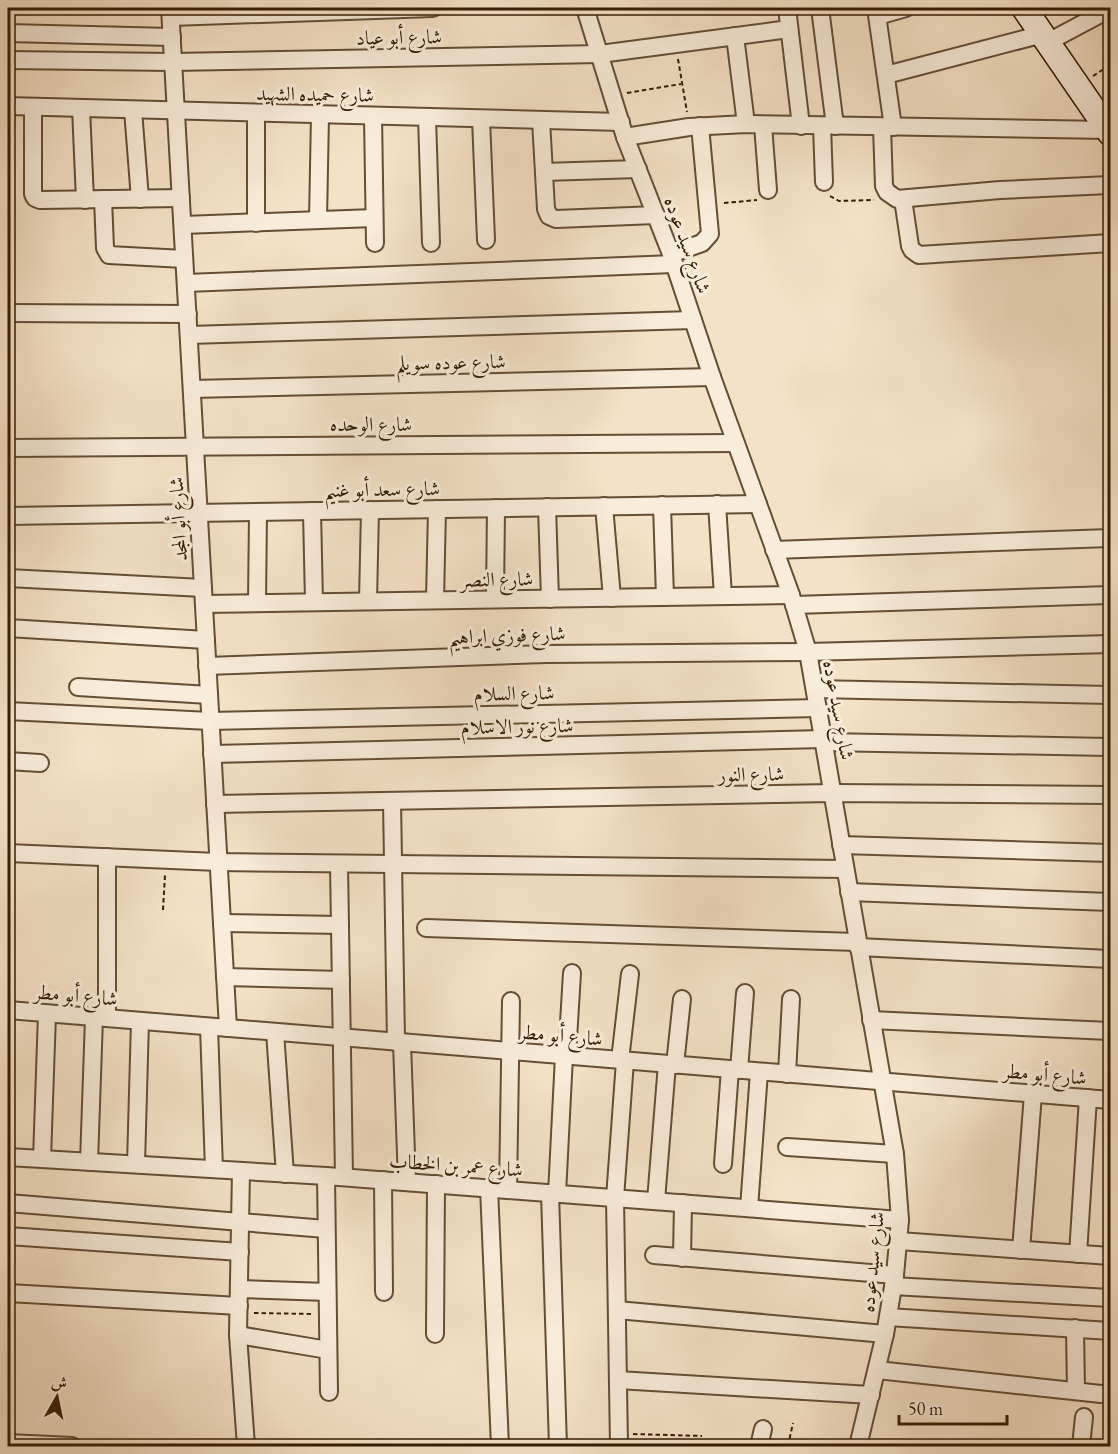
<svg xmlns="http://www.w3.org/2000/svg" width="1118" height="1454" font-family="'EB Garamond',Amiri,serif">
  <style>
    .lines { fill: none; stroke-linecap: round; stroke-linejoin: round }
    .street-casing { stroke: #644e34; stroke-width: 20 }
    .secondary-casing { stroke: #341d03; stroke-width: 27 }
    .path { stroke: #341d03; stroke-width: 2; stroke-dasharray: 4.5 3; stroke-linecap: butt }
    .street { stroke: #f8ecda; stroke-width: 16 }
    .secondary { stroke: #f8ecda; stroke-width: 24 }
    .labels { text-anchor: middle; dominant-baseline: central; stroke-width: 6; stroke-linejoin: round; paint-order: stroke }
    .street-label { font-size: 20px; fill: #341d03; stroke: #f8ecda }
  </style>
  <rect width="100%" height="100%" fill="#f4e2c6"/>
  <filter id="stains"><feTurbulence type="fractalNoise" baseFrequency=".00333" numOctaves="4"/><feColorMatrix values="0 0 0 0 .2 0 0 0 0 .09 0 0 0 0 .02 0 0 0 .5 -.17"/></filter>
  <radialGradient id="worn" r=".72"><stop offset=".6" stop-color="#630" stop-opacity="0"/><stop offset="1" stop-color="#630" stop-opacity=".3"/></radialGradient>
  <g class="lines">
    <defs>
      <g id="street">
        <path d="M 170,8 L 228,1028"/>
        <path d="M 585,8 L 625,137 L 671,254 L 712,377 L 791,595 L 808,652 L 895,1154 L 900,1220 L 895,1275 L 885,1334 L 858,1446"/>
        <path d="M 787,8 L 801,126"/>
        <path d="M 820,8 L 835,126"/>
        <path d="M 876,8 L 893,127"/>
        <path d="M 878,16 L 906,8"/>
        <path d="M 171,17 L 433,8"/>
        <path d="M 8,33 L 172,37"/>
        <path d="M 735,36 L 746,124"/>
        <path d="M 1048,42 L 1110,9"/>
        <path d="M 8,60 L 173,62 L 600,54 L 789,29"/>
        <path d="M 886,75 L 1043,34"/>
        <path d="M 8,106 L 621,122"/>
        <path d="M 33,107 L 33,194 L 35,198 L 40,200 L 181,198"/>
        <path d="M 81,108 L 85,200"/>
        <path d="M 133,110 L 140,199"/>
        <path d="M 256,114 L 256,223"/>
        <path d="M 373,116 L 375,243"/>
        <path d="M 427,117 L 431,243"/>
        <path d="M 481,119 L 486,240"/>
        <path d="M 541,120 L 546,209 L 549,216 L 556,219 L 656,215"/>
        <path d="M 763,125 L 768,190"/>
        <path d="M 822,126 L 824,182"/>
        <path d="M 882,127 L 884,186 L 887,192 L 897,199 L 1000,190 L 1110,185"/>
        <path d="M 625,137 L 689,127 L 746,124 L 1108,130"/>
        <path d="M 544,172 L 638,169"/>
        <path d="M 103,199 L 105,248 L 109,255 L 184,259"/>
        <path d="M 903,199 L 910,246 L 912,250 L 919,255 L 1110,243"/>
        <path d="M 318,220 L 320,115"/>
        <path d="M 183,225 L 374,218"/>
        <path d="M 671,254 L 702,243 L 710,234 L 700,126"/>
        <path d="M 186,283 L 674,264"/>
        <path d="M 8,313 L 188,314"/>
        <path d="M 189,335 L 693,320"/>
        <path d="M 192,389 L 712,377"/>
        <path d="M 8,448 L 735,443"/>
        <path d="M 717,504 L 723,596"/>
        <path d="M 662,505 L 665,597"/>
        <path d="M 604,506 L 612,598"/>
        <path d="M 547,507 L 550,599"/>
        <path d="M 312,511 L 314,602"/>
        <path d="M 8,516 L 758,504"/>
        <path d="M 774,550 L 1110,538"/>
        <path d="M 8,578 L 203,588"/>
        <path d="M 495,599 L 496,508"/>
        <path d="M 435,600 L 437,509"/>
        <path d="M 368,601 L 370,510"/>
        <path d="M 257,603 L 258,512"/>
        <path d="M 204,604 L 791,595"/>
        <path d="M 794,605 L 1110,595"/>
        <path d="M 8,628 L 206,640"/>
        <path d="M 207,666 L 546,654 L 808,652 L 1110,644"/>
        <path d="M 78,687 L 209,695"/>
        <path d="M 815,689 L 1110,695"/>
        <path d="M 8,711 L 210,721 L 818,708"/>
        <path d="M 824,742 L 1110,747"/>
        <path d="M 212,754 L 824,739"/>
        <path d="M 8,761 L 40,763"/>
        <path d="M 392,801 L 396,1042"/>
        <path d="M 215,804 L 832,793 L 1110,795"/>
        <path d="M 841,845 L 1110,853"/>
        <path d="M 8,853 L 218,862 L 845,869"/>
        <path d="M 107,857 L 107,1018"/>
        <path d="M 339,864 L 344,1177"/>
        <path d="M 849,892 L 1110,902"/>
        <path d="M 222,923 L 340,925"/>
        <path d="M 426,928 L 857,942"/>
        <path d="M 858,947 L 1110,959"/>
        <path d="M 225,977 L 341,980"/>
        <path d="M 8,1010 L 1110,1100"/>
        <path d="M 871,1020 L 1110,1031"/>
        <path d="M 209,1027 L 214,1169"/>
        <path d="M 275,1032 L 285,1174"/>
        <path d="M 402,1043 L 407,1182"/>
        <path d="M 567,1056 L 572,973"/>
        <path d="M 620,1060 L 630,974"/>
        <path d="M 675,1065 L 682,999"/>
        <path d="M 739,1070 L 745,993"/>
        <path d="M 787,1074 L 791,999"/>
        <path d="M 787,1147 L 895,1154"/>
        <path d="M 8,1157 L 326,1176 L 900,1220"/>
        <path d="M 42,1159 L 47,1014"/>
        <path d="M 89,1162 L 94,1018"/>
        <path d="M 136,1164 L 140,1021"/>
        <path d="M 723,1164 L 730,1069"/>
        <path d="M 241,1171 L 238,1335 L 246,1446"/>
        <path d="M 326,1176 L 329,1392"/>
        <path d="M 383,1180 L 384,1292"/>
        <path d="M 489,1188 L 500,1446"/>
        <path d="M 508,1190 L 511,1001"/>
        <path d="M 550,1193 L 558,1446"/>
        <path d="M 557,1194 L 564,1056"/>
        <path d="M 656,1201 L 667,1064"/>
        <path d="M 8,1203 L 326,1229"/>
        <path d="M 749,1208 L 759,1072"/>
        <path d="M 8,1236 L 240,1252"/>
        <path d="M 899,1241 L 1110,1256"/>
        <path d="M 1021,1250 L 1033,1094"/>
        <path d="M 1078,1254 L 1088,1098"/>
        <path d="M 654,1255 L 895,1275"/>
        <path d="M 682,1258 L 683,1203"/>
        <path d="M 893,1286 L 1110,1298"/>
        <path d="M 239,1289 L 327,1292"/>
        <path d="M 8,1293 L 239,1306"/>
        <path d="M 617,1310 L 885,1334"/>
        <path d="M 888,1317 L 1110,1331"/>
        <path d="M 1075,1328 L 1076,1391"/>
        <path d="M 435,1334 L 436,1184"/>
        <path d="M 238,1335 L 328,1350"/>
        <path d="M 877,1370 L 1101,1394"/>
        <path d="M 618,1380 L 871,1395"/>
        <path d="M 8,1443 L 72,1446"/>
        <path d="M 619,1446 L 615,1198 L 625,1061"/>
        <path d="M 759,1446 L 763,1429"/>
        <path d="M 1081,1446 L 1084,1417"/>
      </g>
      <path id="secondary" d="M 1024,8 L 1110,133"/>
    </defs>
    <use href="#street" class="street-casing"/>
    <use href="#secondary" class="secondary-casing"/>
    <g class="path">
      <path d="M 678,59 L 687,112"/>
      <path d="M 1093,76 L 1110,65"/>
      <path d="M 627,93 L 681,84"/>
      <path d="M 830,196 L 839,201 L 874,200"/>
      <path d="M 724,203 L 757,200"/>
      <path d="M 163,910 L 165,875"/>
      <path d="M 254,1313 L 314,1314"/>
      <path d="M 633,1434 L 702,1436"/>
      <path d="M 788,1446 L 793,1423"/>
    </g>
    <use href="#street" class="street"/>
    <use href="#secondary" class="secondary"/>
  </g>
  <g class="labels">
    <g class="street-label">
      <text transform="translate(399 37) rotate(-1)">شارع أبو عياد</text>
      <text transform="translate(315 94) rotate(1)">شارع حميده الشهيد</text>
      <text transform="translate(688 245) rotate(70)">شارع سيد عوده</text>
      <text transform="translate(451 362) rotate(-1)">شارع عوده سويلم</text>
      <text x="371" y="424">شارع الوحده</text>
      <text transform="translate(382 489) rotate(-1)">شارع سعد أبو غنيم</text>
      <text transform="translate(178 519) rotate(-93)">شارع أبو المجد</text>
      <text transform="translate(497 579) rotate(-1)">شارع النصر</text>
      <text transform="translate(507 635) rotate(-2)">شارع فوزي ابراهيم</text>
      <text transform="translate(514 693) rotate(-1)">شارع السلام</text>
      <text transform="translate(839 710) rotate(80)">شارع سيد عوده</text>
      <text transform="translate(517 726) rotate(-1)">شارع نور الاسلام</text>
      <text transform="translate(751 774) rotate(-1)">شارع النور</text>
      <text transform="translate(76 995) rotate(5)">شارع أبو مطر</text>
      <text transform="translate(561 1035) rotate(5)">شارع أبو مطر</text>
      <text transform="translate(1045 1074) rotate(5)">شارع أبو مطر</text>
      <text transform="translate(456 1165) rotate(4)">شارع عمر بن الخطاب</text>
      <text transform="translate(872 1262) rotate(-84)">شارع سيد عوده</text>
    </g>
  </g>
  <rect width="1118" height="1454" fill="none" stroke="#f4e2c6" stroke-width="30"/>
  <rect x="9" y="9" width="1100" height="1436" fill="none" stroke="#341d03" stroke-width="3"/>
  <rect x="15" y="15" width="1088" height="1424" fill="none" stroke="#341d03" stroke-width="1.5"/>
  <g transform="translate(57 1397) rotate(9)" stroke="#f8ecda" stroke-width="4.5" paint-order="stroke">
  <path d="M0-4.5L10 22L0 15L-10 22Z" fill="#341d03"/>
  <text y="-9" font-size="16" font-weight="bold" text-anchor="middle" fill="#341d03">ش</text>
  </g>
  <path d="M899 1415v9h108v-9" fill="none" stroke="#341d03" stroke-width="3"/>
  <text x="908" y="1415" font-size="18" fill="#341d03" stroke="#f8ecda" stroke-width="4.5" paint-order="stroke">50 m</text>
  <rect width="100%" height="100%" filter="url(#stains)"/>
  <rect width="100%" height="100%" fill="url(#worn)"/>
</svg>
